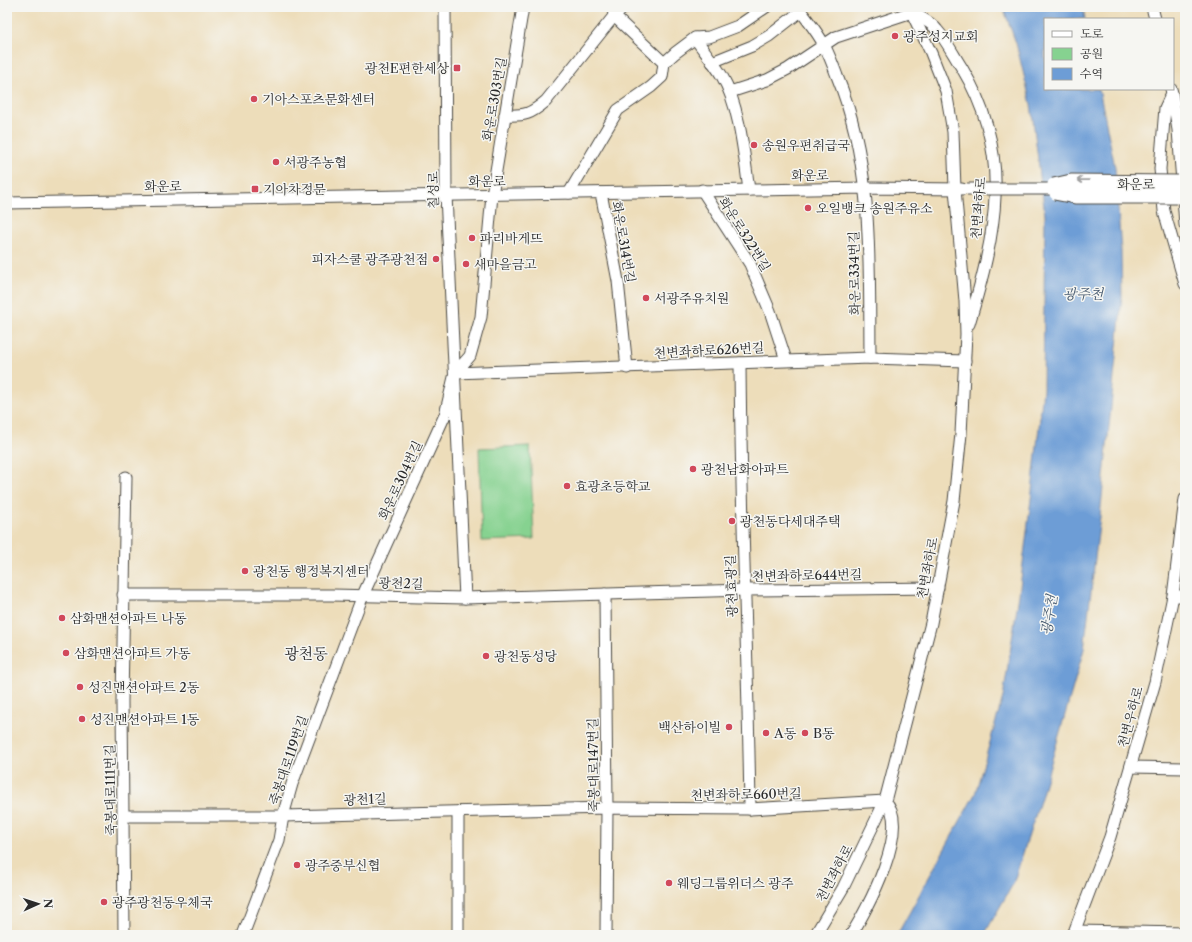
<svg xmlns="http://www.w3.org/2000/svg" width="1192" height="942" font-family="'Libre Caslon Text','Noto Serif KR',serif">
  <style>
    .green { fill: #86d290; stroke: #587e5e }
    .water { fill: #6d9dd6; stroke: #4c6480 }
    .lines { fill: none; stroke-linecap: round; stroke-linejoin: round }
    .minor-casing { stroke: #484640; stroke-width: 13 }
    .minor { stroke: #fff; stroke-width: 11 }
    .minor-bridge-casing { stroke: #484640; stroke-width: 13; stroke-linecap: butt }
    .minor-bridge { stroke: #fff; stroke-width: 11 }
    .oneway { stroke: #a0a0a0 }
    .poi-dot { fill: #d1495b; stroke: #f6f6f2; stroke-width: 1.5 }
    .labels { text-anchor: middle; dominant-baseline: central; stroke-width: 3; stroke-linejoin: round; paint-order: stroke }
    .poi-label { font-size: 13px; fill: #2b2b2b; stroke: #f6f6f2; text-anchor: start }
    .street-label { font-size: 13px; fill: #2b2b2b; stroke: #f6f6f2 }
    .water-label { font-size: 14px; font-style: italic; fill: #45596f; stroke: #f6f6f2 }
    .quarter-label { font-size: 15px; fill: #2b2b2b; stroke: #f6f6f2 }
  </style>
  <rect width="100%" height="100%" fill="#f6f6f2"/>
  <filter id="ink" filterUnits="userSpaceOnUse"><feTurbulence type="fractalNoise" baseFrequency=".025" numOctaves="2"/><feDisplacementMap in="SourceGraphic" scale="8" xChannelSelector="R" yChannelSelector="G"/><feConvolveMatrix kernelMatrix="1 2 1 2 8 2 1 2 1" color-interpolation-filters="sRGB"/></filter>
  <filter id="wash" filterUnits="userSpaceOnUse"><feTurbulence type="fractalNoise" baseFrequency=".012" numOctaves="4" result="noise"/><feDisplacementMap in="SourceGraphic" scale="16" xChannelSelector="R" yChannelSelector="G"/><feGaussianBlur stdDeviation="0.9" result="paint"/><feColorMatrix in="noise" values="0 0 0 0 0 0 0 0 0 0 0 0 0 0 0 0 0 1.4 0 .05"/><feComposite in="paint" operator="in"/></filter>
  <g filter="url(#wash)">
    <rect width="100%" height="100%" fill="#edddba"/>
    <path class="green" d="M 530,446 L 534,539 L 482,541 L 479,448 Z"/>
    <path class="water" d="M 1003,7 L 1083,7 L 1085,19 L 1045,19 L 1045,89 L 1099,89 L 1115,167 L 1121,251 L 1122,297 L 1100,517 L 1084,649 L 1040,801 L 1013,884 L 984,935 L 897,935 L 975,794 L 1003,697 L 1019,595 L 1032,491 L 1043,390 L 1045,215 L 1031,104 L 1016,43 Z"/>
  </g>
  <g filter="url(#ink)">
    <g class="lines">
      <defs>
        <g id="minor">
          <path d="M 445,7 L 446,195 L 465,598"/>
          <path d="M 613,7 L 614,16 L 664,63"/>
          <path d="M 798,7 C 806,19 817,31 824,45 C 829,54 833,65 837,76 C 874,166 869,262 870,358"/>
          <path d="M 1152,7 L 1155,19"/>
          <path d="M 695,38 C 704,51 714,63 722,76 C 740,107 744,155 749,190"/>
          <path d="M 712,62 L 752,46 L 769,36 L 801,11"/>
          <path d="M 1171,89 L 1172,93 L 1165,108 L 1160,169 L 1164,211 L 1185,284"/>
          <path d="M 730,92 L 767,80 L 788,69 L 836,37 L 912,12 C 921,18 931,22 937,30 C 947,41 954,56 962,68 C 1014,155 996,233 969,324"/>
          <path d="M 1172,93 L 1178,130 L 1182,182"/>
          <path d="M 505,115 C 525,116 531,114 546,101 L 614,16 L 625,7"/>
          <path d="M 702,190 L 750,264 L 770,311 L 786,360"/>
          <path d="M 569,193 L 618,110 L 651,87 L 662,77 L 664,63 L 675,53 L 695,38 L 709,37 L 738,26 L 766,7"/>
          <path d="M 601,193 L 618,281 L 627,368"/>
          <path d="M 1183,197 L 1185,225"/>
          <path d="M 7,203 L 865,188 L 962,189"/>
          <path d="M 740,363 C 741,512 748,660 750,809"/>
          <path d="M 455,373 L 870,358 L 965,361"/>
          <path d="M 605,594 L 607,808 L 606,935"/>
          <path d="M 123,595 L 332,595 L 465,598 L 746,590 L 938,588"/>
          <path d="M 1173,596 L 1185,596"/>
          <path d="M 1131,767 L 1185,768"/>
          <path d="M 458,812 L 458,935"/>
          <path d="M 124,816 L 283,816 L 607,808 L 750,809 L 885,801 C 912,826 867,910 851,935"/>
          <path d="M 1075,931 L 1185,933"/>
          <path d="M 124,935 L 122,702 L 126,477"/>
          <path d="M 243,935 L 279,840 L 283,816 L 292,784 L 363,595 L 445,415 L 455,373 L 470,356 L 481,317 L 492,195 L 523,7"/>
          <path d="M 815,935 L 843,888 L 885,801 L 931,623 L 954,501 L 961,434 L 966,334 L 965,301 L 955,189 L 953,132 L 946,91 L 931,53 L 909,7"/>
          <path d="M 1073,935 L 1110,837 L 1155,682 L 1173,596 L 1185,499"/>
        </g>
      </defs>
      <use href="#minor" class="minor-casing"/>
      <use href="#minor" class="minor"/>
      <defs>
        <g id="minor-bridge">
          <path d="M 1053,184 L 1071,180 L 1178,181"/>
          <path d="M 967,189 L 1185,189"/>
          <path d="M 1055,194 L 1076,198 L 1176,198"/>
        </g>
      </defs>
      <use href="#minor-bridge" class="minor-bridge-casing"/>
      <use href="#minor-bridge" class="minor-bridge"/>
    </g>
    <defs><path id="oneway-shaft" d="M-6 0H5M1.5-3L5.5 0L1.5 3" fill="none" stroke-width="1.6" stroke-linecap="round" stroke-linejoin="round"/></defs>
    <use class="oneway" href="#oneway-shaft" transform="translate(1083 180) rotate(-179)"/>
  </g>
  <g class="poi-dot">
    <circle cx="895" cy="36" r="4"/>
    <rect x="453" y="64" width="8" height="8" rx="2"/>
    <circle cx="254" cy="99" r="4"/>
    <circle cx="754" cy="145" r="4"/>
    <circle cx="276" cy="162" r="4"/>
    <rect x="251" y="185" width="8" height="8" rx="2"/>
    <circle cx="808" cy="208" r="4"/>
    <circle cx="472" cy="238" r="4"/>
    <circle cx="436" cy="259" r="4"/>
    <circle cx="466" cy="264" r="4"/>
    <circle cx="646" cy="298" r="4"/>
    <circle cx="693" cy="469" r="4"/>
    <circle cx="567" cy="486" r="4"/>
    <circle cx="732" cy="521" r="4"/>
    <circle cx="245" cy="571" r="4"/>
    <circle cx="62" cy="618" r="4"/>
    <circle cx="66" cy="653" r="4"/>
    <circle cx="486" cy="656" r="4"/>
    <circle cx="80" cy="687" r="4"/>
    <circle cx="82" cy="719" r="4"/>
    <circle cx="729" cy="727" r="4"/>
    <circle cx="766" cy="733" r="4"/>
    <circle cx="805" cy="733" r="4"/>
    <circle cx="297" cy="865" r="4"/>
    <circle cx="669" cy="883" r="4"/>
    <circle cx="104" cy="902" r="4"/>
  </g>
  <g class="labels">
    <g class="poi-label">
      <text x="903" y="36">광주성지교회</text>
      <text x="449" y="68" text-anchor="end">광천E편한세상</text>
      <text x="262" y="99">기아스포츠문화센터</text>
      <text x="762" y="145">송원우편취급국</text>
      <text x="284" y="162">서광주농협</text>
      <text x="263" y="189">기아차정문</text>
      <text x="816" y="208">오일뱅크 송원주유소</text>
      <text x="480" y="238">파리바게뜨</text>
      <text x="428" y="259" text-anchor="end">피자스쿨 광주광천점</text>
      <text x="474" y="264">새마을금고</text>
      <text x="654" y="298">서광주유치원</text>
      <text x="701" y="469">광천남화아파트</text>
      <text x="575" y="486">효광초등학교</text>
      <text x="740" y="521">광천동다세대주택</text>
      <text x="253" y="571">광천동 행정복지센터</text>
      <text x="70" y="618">삼화맨션아파트 나동</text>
      <text x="74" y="653">삼화맨션아파트 가동</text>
      <text x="494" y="656">광천동성당</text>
      <text x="88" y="687">성진맨션아파트 2동</text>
      <text x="90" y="719">성진맨션아파트 1동</text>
      <text x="721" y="727" text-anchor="end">백산하이빌</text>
      <text x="774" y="733">A동</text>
      <text x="813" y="733">B동</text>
      <text x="305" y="865">광주중부신협</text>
      <text x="677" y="883">웨딩그룹위더스 광주</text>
      <text x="112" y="902">광주광천동우체국</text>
    </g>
    <g class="street-label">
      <text transform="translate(494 99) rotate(-80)">화운로303번길</text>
      <text transform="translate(810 175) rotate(-1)">화운로</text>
      <text transform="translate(487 181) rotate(-1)">화운로</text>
      <text x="1136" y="184">화운로</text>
      <text transform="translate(163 186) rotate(-1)">화운로</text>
      <text transform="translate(433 190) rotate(-91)">칠성로</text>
      <text transform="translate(978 208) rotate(-85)">천변좌하로</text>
      <text transform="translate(745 234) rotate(58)">화운로322번길</text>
      <text transform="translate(624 242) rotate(80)">화운로314번길</text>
      <text transform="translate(854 273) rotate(-91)">화운로334번길</text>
      <text transform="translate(709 350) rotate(-3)">천변좌하로626번길</text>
      <text transform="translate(400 480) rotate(-65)">화운로304번길</text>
      <text transform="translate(927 568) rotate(-79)">천변좌하로</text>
      <text transform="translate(807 575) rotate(-1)">천변좌하로644번길</text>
      <text transform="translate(401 583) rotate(2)">광천2길</text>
      <text transform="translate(731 586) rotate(-92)">광천효광길</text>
      <text transform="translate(1130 717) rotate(-75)">천변우하로</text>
      <text transform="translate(288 760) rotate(-71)">죽봉대로119번길</text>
      <text transform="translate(593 765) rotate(-91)">죽봉대로147번길</text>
      <text transform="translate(110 790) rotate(-91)">죽봉대로111번길</text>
      <text transform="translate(746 794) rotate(-1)">천변좌하로660번길</text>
      <text transform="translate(365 799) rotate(-2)">광천1길</text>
      <text transform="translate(834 873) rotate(-62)">천변좌하로</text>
    </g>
    <g class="water-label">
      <text x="1083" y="294">광주천</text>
      <text transform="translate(1049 615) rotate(-81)">광주천</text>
    </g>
    <g class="quarter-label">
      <text x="306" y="653">광천동</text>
    </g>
  </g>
  <rect width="1192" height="942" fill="none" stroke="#f6f6f2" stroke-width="24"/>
  <rect x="1044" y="18" width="130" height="72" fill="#f6f6f2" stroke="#a5a5a2"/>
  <rect x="1052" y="31" width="20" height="6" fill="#ffffff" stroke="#a5a5a2"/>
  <text x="1080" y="38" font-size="12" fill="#2b2b2b">도로</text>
  <rect x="1052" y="48" width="20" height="12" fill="#86d290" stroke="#a5a5a2"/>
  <text x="1080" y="58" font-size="12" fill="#2b2b2b">공원</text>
  <rect x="1052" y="68" width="20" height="12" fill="#6d9dd6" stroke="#a5a5a2"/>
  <text x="1080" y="78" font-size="12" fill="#2b2b2b">수역</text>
  <g transform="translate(38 904) rotate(87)" stroke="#f6f6f2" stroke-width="3" paint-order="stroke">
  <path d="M0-3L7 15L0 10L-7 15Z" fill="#2b2b2b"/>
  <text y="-6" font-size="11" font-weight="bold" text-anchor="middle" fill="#2b2b2b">N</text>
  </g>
</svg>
